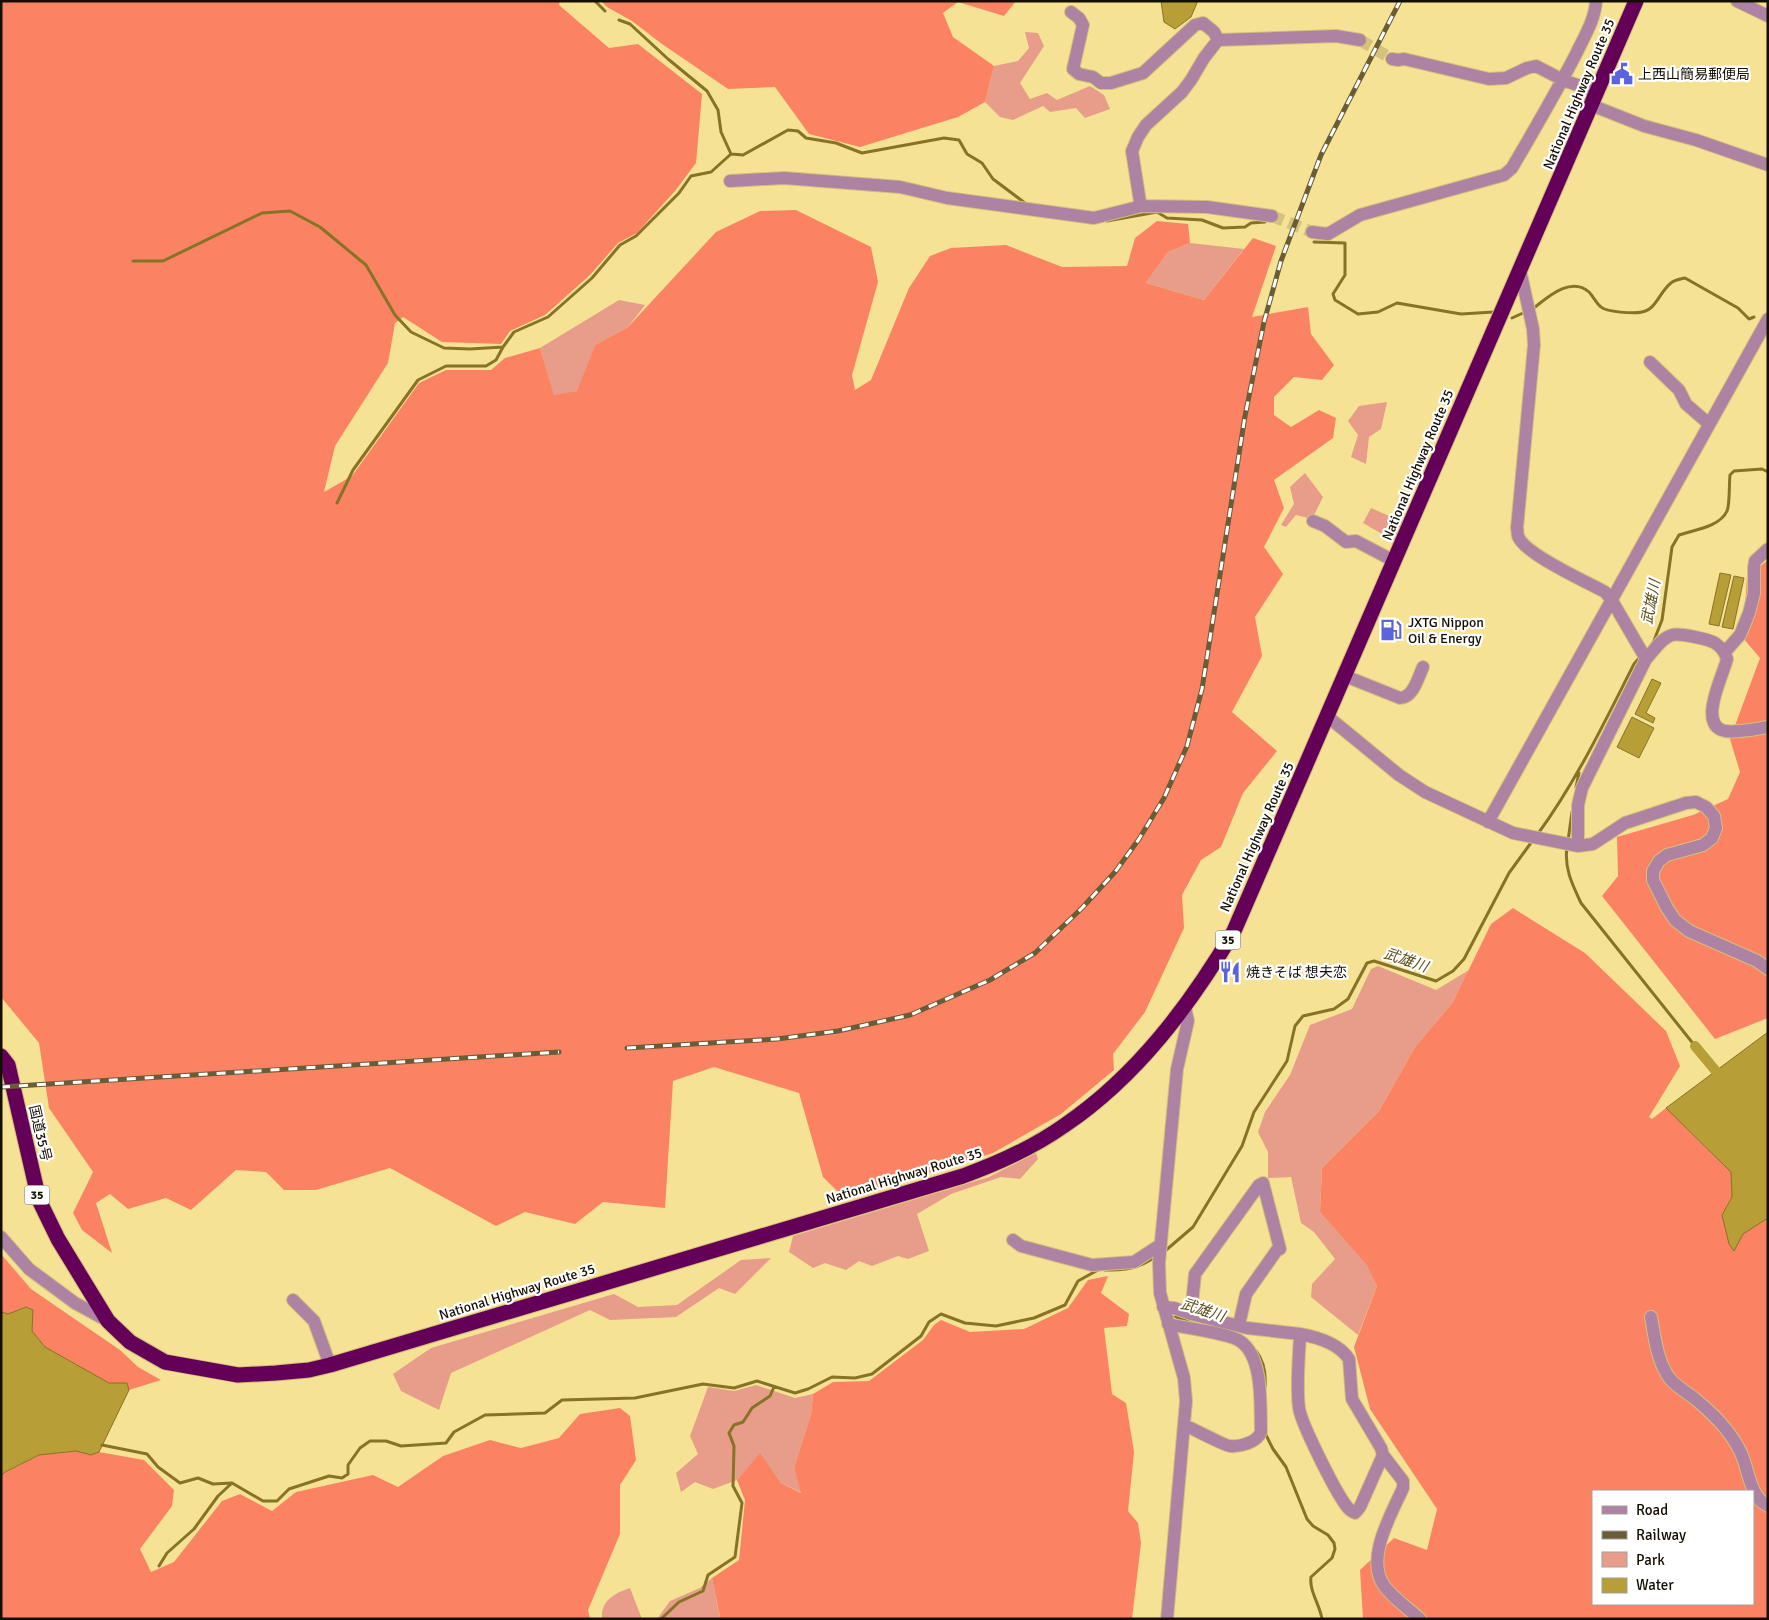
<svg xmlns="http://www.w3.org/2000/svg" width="1769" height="1620" font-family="Signika,'Noto Sans JP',sans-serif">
<rect width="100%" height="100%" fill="#f6e294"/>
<path fill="#e79d8a" d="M 1025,32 L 1038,33 L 1044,46 L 1020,83 L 1030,99 L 1047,93 L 1057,100 L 1090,86 L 1104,95 L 1110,109 L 1085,118 L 1076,108 L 1050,112 L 1043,106 L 1013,120 L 1000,117 L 985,102 L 994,66 L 1018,61 L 1029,48 Z
M 1190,243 L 1244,249 L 1204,300 L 1146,283 L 1168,252 Z
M 619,300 L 645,305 L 628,327 L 595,345 L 578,391 L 554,396 L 540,348 Z
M 1387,402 L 1381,429 L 1369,437 L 1366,464 L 1351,457 L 1358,435 L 1348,421 L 1359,406 Z
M 1305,473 L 1323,497 L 1312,519 L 1296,515 L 1286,527 L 1281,525 L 1294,504 L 1290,487 Z
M 1371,508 L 1403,522 L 1394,541 L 1363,523 Z
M 1378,966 L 1436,990 L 1469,970 L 1453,1002 L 1415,1047 L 1379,1111 L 1322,1168 L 1320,1212 L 1368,1265 L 1377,1286 L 1358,1335 L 1311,1297 L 1312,1284 L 1335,1259 L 1314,1232 L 1301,1223 L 1291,1177 L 1268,1178 L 1268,1152 L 1258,1132 L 1265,1112 L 1290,1075 L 1310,1025 L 1352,1009 L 1371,969 Z
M 1036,1153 L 1038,1159 L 1020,1179 L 1001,1177 L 951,1194 L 917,1214 L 929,1251 L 908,1259 L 898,1256 L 872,1266 L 859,1261 L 846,1270 L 825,1263 L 813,1268 L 789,1252 L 793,1236 L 989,1177 Z
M 771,1258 L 735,1294 L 719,1288 L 676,1317 L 610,1320 L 590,1310 L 451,1373 L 439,1410 L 401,1391 L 393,1374 L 431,1348 L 614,1294 L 638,1307 L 677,1305 L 741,1260 Z
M 756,1385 L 795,1398 L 813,1394 L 811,1414 L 794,1468 L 802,1493 L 781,1483 L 760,1454 L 737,1480 L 713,1489 L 695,1482 L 681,1492 L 676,1473 L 698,1454 L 690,1436 L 708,1387 L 734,1391 Z
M 712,1578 L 720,1618 L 657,1619 L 670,1601 L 700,1588 Z
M 630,1588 L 642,1619 L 602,1619 C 600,1601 615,1593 630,1588 Z"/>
<path fill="#fb8364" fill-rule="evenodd" d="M 1,1 L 560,1 L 559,5 L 609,48 L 638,44 L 702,94 L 696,163 L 675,191 L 637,233 L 618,243 L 590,275 L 545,315 L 510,331 L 501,344 L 442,342 L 403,317 L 395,323 L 388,363 L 335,446 L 324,492 L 352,476 L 419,383 L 446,370 L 491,370 L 505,358 L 540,348 L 554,395 L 577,391 L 595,345 L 628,327 L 716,232 L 760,211 L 796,210 L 871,247 L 878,282 L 852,375 L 855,390 L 871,380 L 909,288 L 930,256 L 951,248 L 1006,245 L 1062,267 L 1127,266 L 1135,238 L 1157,221 L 1188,224 L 1190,243 L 1168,252 L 1146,283 L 1204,300 L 1253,238 L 1276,246 L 1252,317 L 1308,307 L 1311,334 L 1334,365 L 1322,380 L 1294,377 L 1274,397 L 1274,415 L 1291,427 L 1319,410 L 1336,418 L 1333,438 L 1274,480 L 1284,508 L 1264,547 L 1283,574 L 1255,617 L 1262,656 L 1232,712 L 1277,751 L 1243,793 L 1221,847 L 1201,860 L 1182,895 L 1184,928 L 1145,1012 L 1113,1054 L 1114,1070 L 1061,1114 L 993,1153 L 845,1199 L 823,1177 L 799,1093 L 714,1067 L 673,1081 L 665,1208 L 603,1202 L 575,1224 L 525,1212 L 496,1226 L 390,1168 L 316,1190 L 284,1190 L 266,1172 L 236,1170 L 191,1210 L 166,1198 L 128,1209 L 110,1194 L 96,1203 L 112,1253 L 82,1230 L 73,1213 L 93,1172 L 49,1108 L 39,1043 L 1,997 Z
M 601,1 L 1016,1 L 1004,16 L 958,2 L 943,13 L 953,37 L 994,66 L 985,102 L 958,117 L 860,147 L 809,134 L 775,87 L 728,89 L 662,44 L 632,21 L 607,7 Z
M 1768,560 L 1768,1018 L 1715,1039 L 1602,896 L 1618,876 L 1617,837 L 1693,815 L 1728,799 L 1740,772 L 1730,739 L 1760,658 L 1743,638 L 1747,577 Z
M 1513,908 L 1585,953 L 1666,1031 L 1680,1066 L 1649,1117 L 1652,1119 L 1666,1108 L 1731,1172 L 1732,1197 L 1722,1215 L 1734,1250 L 1743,1234 L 1768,1218 L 1768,1619 L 1363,1619 L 1360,1570 L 1394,1538 L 1427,1550 L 1437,1509 L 1370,1409 L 1354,1347 L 1377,1286 L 1367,1265 L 1320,1212 L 1322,1168 L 1379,1111 L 1415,1047 L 1453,1002 L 1491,924 ZM 1593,1491 L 1753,1491 L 1753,1604 L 1593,1604 Z
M 1,1254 L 31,1289 L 120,1350 L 138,1367 L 161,1380 L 129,1390 L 127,1383 L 109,1383 L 45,1347 L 32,1331 L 26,1307 L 8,1314 L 1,1312 Z
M 1108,1276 L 1101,1293 L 1129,1314 L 1127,1326 L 1104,1328 L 1112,1394 L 1126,1403 L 1134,1452 L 1128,1511 L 1138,1523 L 1141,1543 L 1132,1619 L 717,1619 L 720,1617 L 712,1578 L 739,1560 L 745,1500 L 737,1480 L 760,1453 L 781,1483 L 801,1493 L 794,1468 L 811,1414 L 813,1394 L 833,1382 L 869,1381 L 923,1340 L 934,1325 L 941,1320 L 970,1332 L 1024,1329 L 1068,1308 L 1088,1280 Z
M 620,1408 L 630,1416 L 636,1460 L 620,1485 L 620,1534 L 588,1610 L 590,1619 L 1,1619 L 1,1476 L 5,1472 L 39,1455 L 76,1451 L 91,1455 L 99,1452 L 144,1460 L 174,1490 L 172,1506 L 140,1549 L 151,1572 L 174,1562 L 222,1501 L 240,1494 L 272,1511 L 296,1492 L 373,1475 L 398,1487 L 443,1456 L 490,1440 L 521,1448 L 559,1438 L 580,1414 Z"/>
<path fill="#b79e37" stroke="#867326" d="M 1161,1 L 1197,1 L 1197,3 L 1191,17 L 1175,29 L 1164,22 Z
M 1720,573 L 1731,575 L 1719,626 L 1709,624 Z
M 1734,576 L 1744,578 L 1733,629 L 1722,627 Z
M 1652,679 L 1661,683 L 1646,713 L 1655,718 L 1653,723 L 1635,714 Z
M 1632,717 L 1654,728 L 1639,758 L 1617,747 Z
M 1768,1032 L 1768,1218 L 1743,1234 L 1734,1251 L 1729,1244 L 1722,1215 L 1732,1197 L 1731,1172 L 1666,1108 Z
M 26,1307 L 33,1310 L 32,1331 L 45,1347 L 109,1383 L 127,1383 L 129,1390 L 99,1452 L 91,1455 L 76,1451 L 39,1455 L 5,1472 L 1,1476 L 1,1312 L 8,1314 Z"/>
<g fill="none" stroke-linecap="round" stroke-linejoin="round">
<path stroke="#867326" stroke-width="3" d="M 595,1 L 605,11
M 619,20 L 630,24 L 668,59 L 707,91 L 718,110 L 721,132 L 731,154 L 743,155 L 788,130 L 798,131 L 806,138 L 836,143 L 862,153 L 944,138 L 959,140 L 967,154 L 982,163 L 993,179 L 1025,203
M 1107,221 L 1157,212 L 1167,218 L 1202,220 L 1223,228 L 1245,227 L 1251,223 L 1265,222
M 1314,242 L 1345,243 L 1345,275 L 1333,294 L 1335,300 L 1358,314 L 1378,312 L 1397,303 L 1461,314 L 1494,312
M 133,261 L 163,261 L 262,213 L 290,211 L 320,227 L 366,265 L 395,315 L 411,332 L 444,348 L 470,349 L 503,347
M 1535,307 C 1548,297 1571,276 1589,292 C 1593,296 1596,303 1601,307 C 1606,312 1634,314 1642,312 C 1656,310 1660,291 1671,283 C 1674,280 1681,279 1685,278 L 1738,308 L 1749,319 L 1754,317
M 1512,318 L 1523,313
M 337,503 L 353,470 L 418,380 L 446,366 L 486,366 L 496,360 L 503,347 L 514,332 L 548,317 L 592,278 L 620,245 L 636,236 L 679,193 L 691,176 L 711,172 L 731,154
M 1653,643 L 1662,620 L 1672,547 L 1679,535 C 1693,530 1720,527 1727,511 C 1730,505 1729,483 1730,475 L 1734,471 L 1762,469 L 1768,472
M 1576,787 L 1579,773
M 1537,835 C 1576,782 1604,723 1634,664 L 1640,657
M 1568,841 L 1572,812
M 1567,847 C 1564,868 1572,884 1581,903 L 1695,1046
M 1165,1251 L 1193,1227 L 1242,1146 L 1254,1112 L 1287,1061 L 1295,1026 L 1303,1016 L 1334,1009 L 1348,999 L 1367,963 L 1374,961 L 1436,981 L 1453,971 L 1464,959 L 1509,873 L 1533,840
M 1105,1270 C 1125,1270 1138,1269 1155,1257
M 1171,1311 C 1175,1321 1191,1321 1200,1324
M 1256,1351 C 1264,1361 1266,1374 1265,1387
M 1265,1433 L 1273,1449 L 1286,1467 L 1307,1519 L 1313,1526 L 1328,1535 L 1334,1543 L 1335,1549 L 1332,1558 L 1311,1577 C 1309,1591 1320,1605 1322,1619
M 102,1445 L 147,1454 L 158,1467 L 180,1483 L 198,1478 L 213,1484 L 232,1483
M 159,1566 L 167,1553 L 194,1529 L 218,1496 L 232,1483 L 263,1501 L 277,1501 L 289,1489 L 329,1476 L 342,1478 L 348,1474 L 348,1465 L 360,1448 L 370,1441 L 386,1441 L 401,1446 L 446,1443 L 454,1432 L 485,1415 L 545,1413 L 562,1400 L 635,1398 L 703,1384 L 734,1388 L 757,1381 L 795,1393 L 808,1389 L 832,1377 L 855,1378 L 872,1374 L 921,1336 L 929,1322 L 941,1314 L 965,1323 L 996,1326 L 1034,1318 L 1065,1305 L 1078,1281 L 1098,1270
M 661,1619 L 679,1602 L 703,1591 L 708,1575 L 735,1557 L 742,1503 L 733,1486 L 734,1446 L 729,1433 L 734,1425 L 743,1422 L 752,1408 L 770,1396 L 774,1387"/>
<path stroke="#b79e37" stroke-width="10" d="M 1695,1046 L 1715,1070"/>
<path stroke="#d4c27e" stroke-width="12" stroke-dasharray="12 6" stroke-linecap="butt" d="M 1360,40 L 1392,59
M 1272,216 L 1312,232"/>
<g stroke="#d2c07c" stroke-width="14">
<path id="minor" d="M 1737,1 L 1768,16
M 1071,12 L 1079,18 L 1083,25 L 1073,69 L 1079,74 L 1093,77 L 1101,83 L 1111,83 L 1143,73 L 1195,25 L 1203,23 L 1214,32 L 1218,40
M 1392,59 L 1398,60 L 1404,59 L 1489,79 L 1506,78 L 1527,68 L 1536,66 L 1563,80 L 1597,92
M 1591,105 L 1644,126 L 1696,140 L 1768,165
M 730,181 L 784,178 L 900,187 L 947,198 L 1094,218 L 1142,206 L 1207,207 L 1272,216
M 1142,206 L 1140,202 L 1132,151 L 1138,137 L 1146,125 L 1182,92 L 1191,80 L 1204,58 L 1218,40 L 1336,36 L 1360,40
M 1312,232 L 1328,234 L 1360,215 L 1504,175 L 1512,168 C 1534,130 1556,93 1576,54 C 1584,37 1595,20 1596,1
M 1520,270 L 1533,329 L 1534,345 L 1517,528 C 1518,531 1517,534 1518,536 C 1524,554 1587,582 1605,592 L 1611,599 L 1646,659
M 1650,362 L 1679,390 L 1686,404 L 1709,424
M 1313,521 L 1325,526 L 1346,542 L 1356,541 L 1394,561
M 1725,652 L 1740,635 L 1749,613 L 1754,593 L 1754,568 L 1755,561 L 1768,549
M 1345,676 L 1400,698 C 1413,698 1418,678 1423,667
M 1327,716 L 1399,775 L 1425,792 L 1513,833 L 1578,846 L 1593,844 L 1625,823 L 1686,803 L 1696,802 L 1706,807 L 1714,816 L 1716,828 L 1712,838 L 1703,845 L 1667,855 L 1659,861 L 1653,871 L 1653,880 L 1667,908 L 1675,920 L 1689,931 L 1757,961 L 1768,969
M 1488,822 L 1768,319
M 1578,846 L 1578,805 L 1582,788 L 1646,659 C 1654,651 1661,638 1672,635 C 1680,633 1708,639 1715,643 C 1721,647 1725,652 1727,659 C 1723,676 1697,725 1725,731 C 1738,733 1755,729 1768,727
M 1,1237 L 29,1269 L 75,1303 L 108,1321
M 1013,1240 L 1021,1246 L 1092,1265 L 1134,1262 L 1160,1245
M 293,1300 L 314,1321 L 330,1365
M 1163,1307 L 1174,1308 L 1191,1314 L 1247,1328 L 1300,1334 C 1299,1359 1296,1384 1299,1408 C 1301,1423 1338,1498 1349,1509 C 1350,1510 1354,1513 1355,1513 L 1360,1507 L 1383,1455 L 1381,1448 L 1352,1399 L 1349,1359 C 1339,1344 1317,1337 1300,1334
M 1191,1314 L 1195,1274 L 1259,1185 L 1263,1183 L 1280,1249 L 1277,1250 L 1246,1294 L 1239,1325
M 1651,1317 C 1655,1339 1657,1361 1670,1379 C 1676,1386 1686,1392 1694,1398 C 1712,1413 1728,1428 1739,1449 C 1749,1466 1748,1496 1768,1506
M 1168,1324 C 1185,1328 1228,1333 1240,1341 C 1264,1357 1260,1407 1261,1432 C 1257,1442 1241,1447 1230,1446 C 1225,1446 1192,1428 1184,1425
M 1383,1455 L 1403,1481 L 1403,1488 C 1391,1515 1364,1560 1385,1587 C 1394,1599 1409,1609 1420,1619
M 1167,1619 L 1186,1401 L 1184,1378 L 1160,1293 L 1159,1263 L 1177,1069 L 1188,1021 L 1185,1007"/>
</g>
<g stroke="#d2c07c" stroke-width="17">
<path id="highway" d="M 1,1056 L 8,1065 L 39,1200 L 58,1239 L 108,1321 L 130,1342 L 165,1362 L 238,1375 L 276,1373 L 309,1370 L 330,1365 L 963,1176 C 999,1163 1034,1147 1065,1125 C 1137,1076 1190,1005 1234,931 L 1636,1"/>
</g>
<use href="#minor" stroke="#ad82a2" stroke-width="12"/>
<use href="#highway" stroke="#650058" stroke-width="15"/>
<g stroke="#685d37" stroke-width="5">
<path id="rail" d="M 627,1048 L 777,1039 L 838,1031 L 910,1015 L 990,980 L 1035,953 L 1082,908 L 1115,872 L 1139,839 L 1164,798 L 1187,746 L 1202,689 L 1245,416 L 1264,322 L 1281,261 L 1321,155 L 1400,1
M 1,1087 L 559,1052"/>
</g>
<use href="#rail" stroke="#fff" stroke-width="3" stroke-dasharray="9" stroke-linecap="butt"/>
</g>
<defs>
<g id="civic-bare" transform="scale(1.725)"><path d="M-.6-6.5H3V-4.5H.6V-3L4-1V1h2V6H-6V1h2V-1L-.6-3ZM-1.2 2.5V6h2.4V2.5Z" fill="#5b64dc" stroke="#fff" stroke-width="2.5" paint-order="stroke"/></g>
<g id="fuel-bare" transform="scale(1.725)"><path d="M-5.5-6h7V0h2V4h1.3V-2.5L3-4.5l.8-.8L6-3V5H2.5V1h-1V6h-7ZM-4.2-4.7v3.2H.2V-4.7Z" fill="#5b64dc" stroke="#fff" stroke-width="2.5" paint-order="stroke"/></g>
<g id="restaurant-bare" transform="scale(1.725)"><path d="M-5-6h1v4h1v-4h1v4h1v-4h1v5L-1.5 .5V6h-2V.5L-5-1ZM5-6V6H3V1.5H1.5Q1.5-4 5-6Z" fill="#5b64dc" stroke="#fff" stroke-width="2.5" paint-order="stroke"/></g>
</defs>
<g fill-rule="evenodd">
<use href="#civic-bare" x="1622" y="74"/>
<use href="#fuel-bare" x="1391" y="630"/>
<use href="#restaurant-bare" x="1230" y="972"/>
</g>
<g text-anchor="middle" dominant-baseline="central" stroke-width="4.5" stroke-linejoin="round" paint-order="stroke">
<g fill="#fff" stroke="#5a564c" stroke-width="1">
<rect x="1215.5" y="930.5" width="25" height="19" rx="4"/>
<rect x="24.5" y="1185.5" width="25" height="19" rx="4"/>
</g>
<g font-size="12" font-weight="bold" fill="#140e00">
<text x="1228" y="940">35</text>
<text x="37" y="1195">35</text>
</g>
<g font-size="14" fill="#140e00" stroke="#fff" text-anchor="start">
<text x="1638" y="74">上西山簡易郵便局</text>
<text x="1408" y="622">JXTG Nippon<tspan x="1408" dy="16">Oil &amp; Energy</tspan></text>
<text x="1246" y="972">焼きそば 想夫恋</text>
</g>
<g font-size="14" fill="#140e00" stroke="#fff">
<text transform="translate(1579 94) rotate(-67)">National Highway Route 35</text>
<text transform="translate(1418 465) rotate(-67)">National Highway Route 35</text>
<text transform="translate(1257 837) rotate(-66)">National Highway Route 35</text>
<text transform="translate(40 1133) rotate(77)">国道35号</text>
<text transform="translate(904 1176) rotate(-17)">National Highway Route 35</text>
<text transform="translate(517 1292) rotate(-17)">National Highway Route 35</text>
</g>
<g font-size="15" font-style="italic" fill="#5c4f19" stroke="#fff">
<text transform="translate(1651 602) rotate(-79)">武雄川</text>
<text transform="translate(1406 960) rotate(19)">武雄川</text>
<text transform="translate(1203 1310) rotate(18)">武雄川</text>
</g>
</g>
<rect width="1769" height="1620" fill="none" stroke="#140e00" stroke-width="5"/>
<rect x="1592" y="1490" width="162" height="115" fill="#ffffff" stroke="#a19f99"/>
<rect x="1602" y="1506" width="25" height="8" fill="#ad82a2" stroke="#a19f99"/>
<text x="1636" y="1515" font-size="15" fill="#140e00">Road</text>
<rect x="1602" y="1531" width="25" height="8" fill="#685d37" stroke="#a19f99"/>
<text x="1636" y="1540" font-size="15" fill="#140e00">Railway</text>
<rect x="1602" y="1552" width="25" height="15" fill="#e79d8a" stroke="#a19f99"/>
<text x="1636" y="1565" font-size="15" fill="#140e00">Park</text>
<rect x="1602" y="1578" width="25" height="15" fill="#b79e37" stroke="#a19f99"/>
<text x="1636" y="1590" font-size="15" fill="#140e00">Water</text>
</svg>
